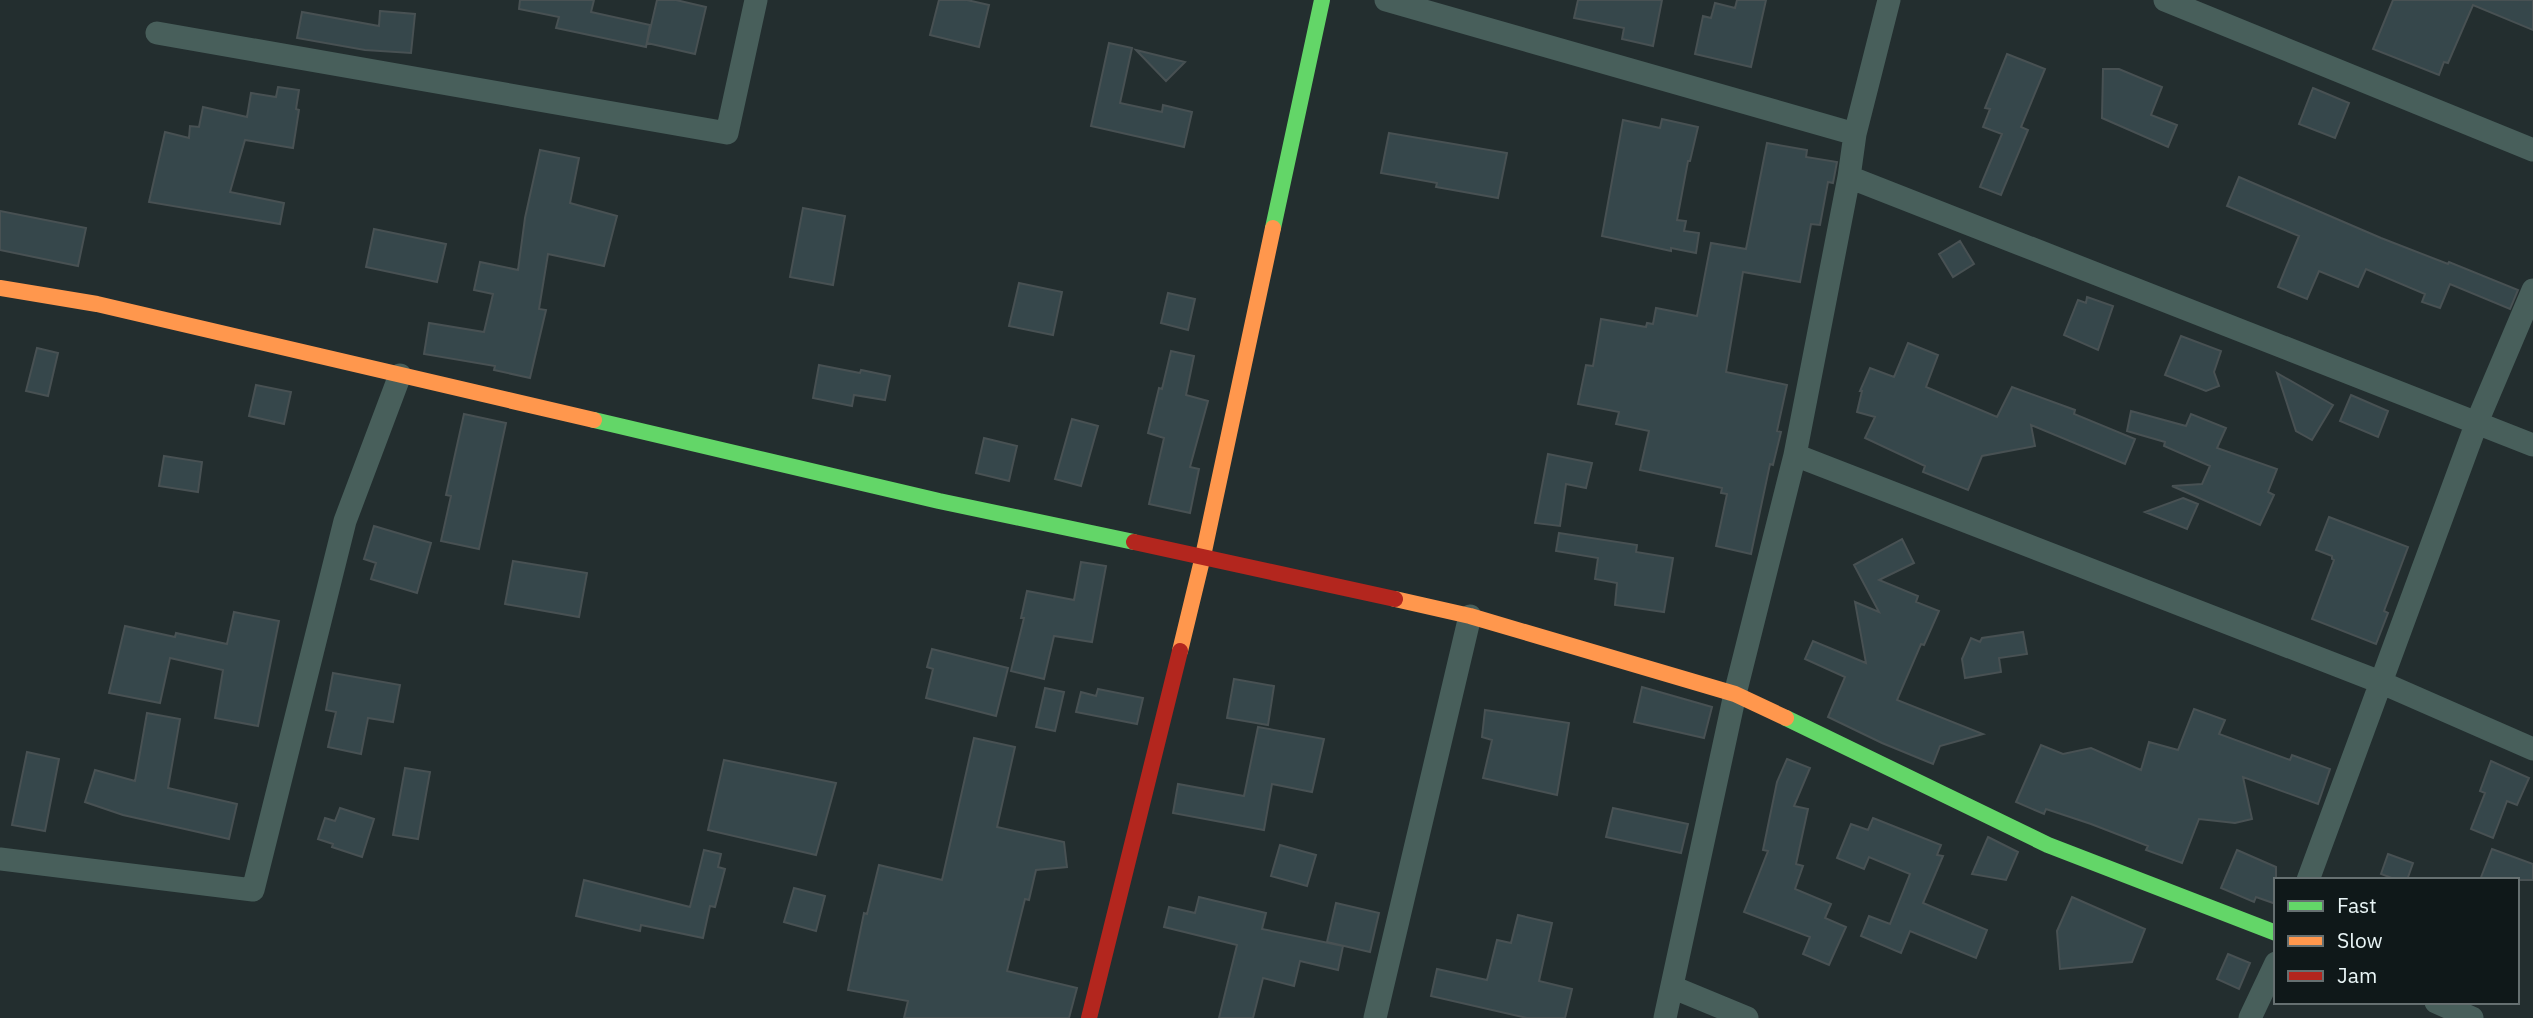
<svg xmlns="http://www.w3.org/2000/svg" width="2533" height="1018" font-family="'IBM Plex Sans',sans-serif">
<rect width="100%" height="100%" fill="#232e2f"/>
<path fill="#36474b" stroke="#485153" stroke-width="2" d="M 520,0 L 594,0 L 591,12 L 650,25 L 646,47 L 556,28 L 559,17 L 519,9 Z
M 657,0 L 676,0 L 706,7 L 695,54 L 647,43 Z
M 939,0 L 967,0 L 989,5 L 979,47 L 930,35 Z
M 1578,0 L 1662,0 L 1653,46 L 1622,39 L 1624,28 L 1574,18 Z
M 1737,0 L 1766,0 L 1751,67 L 1695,54 L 1703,16 L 1711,18 L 1715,3 L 1735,8 Z
M 2393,0 L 2533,0 L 2533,30 L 2473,5 L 2448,63 L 2444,62 L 2439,75 L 2373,49 Z
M 380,11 L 415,14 L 411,53 L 365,50 L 297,38 L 302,12 L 379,26 Z
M 1109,43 L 1132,48 L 1120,103 L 1162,112 L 1163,105 L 1192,112 L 1184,147 L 1091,126 Z
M 1136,50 L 1185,62 L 1166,81 Z
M 2007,54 L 2045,69 L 2021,127 L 2028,130 L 2001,195 L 1980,187 L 2002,134 L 1983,127 L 1990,109 L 1985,108 Z
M 2103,69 L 2119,69 L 2162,87 L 2151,115 L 2177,125 L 2168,147 L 2102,118 Z
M 278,87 L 299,90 L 296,109 L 299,110 L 293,148 L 245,140 L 230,192 L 284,203 L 280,224 L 149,202 L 165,132 L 189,138 L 190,126 L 199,127 L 203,107 L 247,117 L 251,93 L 276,97 Z
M 2313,88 L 2349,103 L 2335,138 L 2299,124 Z
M 1662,119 L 1698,127 L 1690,161 L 1688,161 L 1677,220 L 1686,221 L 1684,231 L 1699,233 L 1696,253 L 1671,248 L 1671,251 L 1602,236 L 1623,120 L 1660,128 Z
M 1389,133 L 1507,153 L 1498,198 L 1436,187 L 1437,183 L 1381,173 Z
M 1767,143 L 1807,150 L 1806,157 L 1837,162 L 1833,183 L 1828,182 L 1820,225 L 1811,224 L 1800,282 L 1743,272 L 1726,372 L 1787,385 L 1777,431 L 1781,432 L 1773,465 L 1770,464 L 1751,554 L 1716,546 L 1727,494 L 1721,493 L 1722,488 L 1640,470 L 1649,431 L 1616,424 L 1619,412 L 1578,404 L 1586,365 L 1593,366 L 1601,319 L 1646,327 L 1647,323 L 1653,324 L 1656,308 L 1697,316 L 1711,243 L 1746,249 Z
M 540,150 L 579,158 L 570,203 L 617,216 L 604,266 L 548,254 L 539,309 L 546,310 L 530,378 L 494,370 L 495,366 L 424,354 L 429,323 L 484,332 L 493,294 L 474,290 L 480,262 L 518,270 L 525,218 Z
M 2239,177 L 2381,238 L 2448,264 L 2449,262 L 2518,290 L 2510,309 L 2450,284 L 2440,308 L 2422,302 L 2425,294 L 2366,269 L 2358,287 L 2319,271 L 2307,299 L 2278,287 L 2299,236 L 2227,206 Z
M 803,208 L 845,216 L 833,285 L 790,277 Z
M 0,211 L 86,228 L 78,266 L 0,250 Z
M 374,229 L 446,244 L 437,282 L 366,267 Z
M 1960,241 L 1974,264 L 1953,277 L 1939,254 Z
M 1019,283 L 1062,292 L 1053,335 L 1009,326 Z
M 1168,293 L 1195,299 L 1188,330 L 1161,323 Z
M 2087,297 L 2113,306 L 2098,350 L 2064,335 L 2078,300 L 2086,303 Z
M 2181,336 L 2221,351 L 2214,372 L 2219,386 L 2206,391 L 2165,375 Z
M 1908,343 L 1938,355 L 1926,387 L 1997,417 L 2012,387 L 2075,410 L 2074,414 L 2135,439 L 2125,464 L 2031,425 L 2035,446 L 1982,456 L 1968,490 L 1923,472 L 1925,466 L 1865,438 L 1875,417 L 1857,412 L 1862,391 L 1860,391 L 1870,368 L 1894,377 Z
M 37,348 L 58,353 L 48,396 L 26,391 Z
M 1171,351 L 1194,356 L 1186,395 L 1208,401 L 1190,467 L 1199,469 L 1190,513 L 1149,504 L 1164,438 L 1148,433 L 1159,388 L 1162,389 Z
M 819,365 L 860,373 L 861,370 L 890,376 L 885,400 L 854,395 L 852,406 L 813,398 Z
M 2277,373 L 2333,405 L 2312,440 L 2296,431 Z
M 256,385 L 291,392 L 284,424 L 249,416 Z
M 2351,395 L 2388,411 L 2378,437 L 2340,421 Z
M 2131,411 L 2186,426 L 2191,414 L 2226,428 L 2217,448 L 2277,469 L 2268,492 L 2274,495 L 2260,525 L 2172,486 L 2202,484 L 2210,466 L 2164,446 L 2165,442 L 2127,431 Z
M 464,414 L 506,423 L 479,549 L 441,541 L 451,496 L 446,495 Z
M 1072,419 L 1098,426 L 1081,486 L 1055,479 Z
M 984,438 L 1017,446 L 1009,481 L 976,473 Z
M 1548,454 L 1592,463 L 1586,488 L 1566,484 L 1560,526 L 1535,523 Z
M 164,456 L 202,462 L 198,492 L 159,486 Z
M 2183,498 L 2198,504 L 2187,529 L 2145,512 Z
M 2329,517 L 2408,547 L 2384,611 L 2388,613 L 2376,644 L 2312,619 L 2334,560 L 2332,559 L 2332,556 L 2316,550 Z
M 374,526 L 431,543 L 417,593 L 371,579 L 376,563 L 364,559 Z
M 1559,533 L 1637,545 L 1636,552 L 1673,558 L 1664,612 L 1615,605 L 1617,583 L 1595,579 L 1598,558 L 1556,551 Z
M 1902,539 L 1914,563 L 1879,580 L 1918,596 L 1916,602 L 1939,611 L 1924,645 L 1921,644 L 1897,700 L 1983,734 L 1940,746 L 1933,764 L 1882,743 L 1828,717 L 1845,677 L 1805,659 L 1813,641 L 1866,663 L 1855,602 L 1879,612 L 1854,565 Z
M 513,561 L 587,573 L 579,617 L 505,604 Z
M 1081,562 L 1106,566 L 1092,642 L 1054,636 L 1044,679 L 1011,671 L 1024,618 L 1021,618 L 1027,591 L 1074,600 Z
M 234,612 L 279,621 L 258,726 L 215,718 L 223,670 L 170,658 L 160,703 L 109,693 L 125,626 L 175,637 L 176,633 L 227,644 Z
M 2023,632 L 2027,654 L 1999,658 L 2001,672 L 1965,678 L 1962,659 L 1971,638 L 1980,642 L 1982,638 Z
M 932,649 L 1008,668 L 996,716 L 926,698 L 933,669 L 927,667 Z
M 333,673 L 400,685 L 393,722 L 368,718 L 361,754 L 328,747 L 336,712 L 326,710 Z
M 1234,679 L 1274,686 L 1268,725 L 1227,718 Z
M 1642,687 L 1712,707 L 1704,738 L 1634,722 Z
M 1045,688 L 1064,692 L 1055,731 L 1036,727 Z
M 1098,689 L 1143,698 L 1137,724 L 1076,712 L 1081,692 L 1096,696 Z
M 2194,709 L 2225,720 L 2219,734 L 2290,760 L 2292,755 L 2330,769 L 2318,804 L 2243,777 L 2252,819 L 2235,823 L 2199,819 L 2182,863 L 2146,850 L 2148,846 L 2091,824 L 2046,809 L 2044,814 L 2016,802 L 2041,745 L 2063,754 L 2091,748 L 2141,770 L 2149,742 L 2178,750 Z
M 1485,710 L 1569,723 L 1557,795 L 1483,778 L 1492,740 L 1482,737 Z
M 147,713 L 180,719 L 168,788 L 237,804 L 229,839 L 123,815 L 85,802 L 95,770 L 135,781 Z
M 1258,727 L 1324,739 L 1312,792 L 1272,784 L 1264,830 L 1173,813 L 1178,784 L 1244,796 Z
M 974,738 L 1015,747 L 997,827 L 1064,842 L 1067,867 L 1036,870 L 1029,900 L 1025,899 L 1007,971 L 1077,988 L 1069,1018 L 904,1018 L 908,1001 L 848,990 L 864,913 L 867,914 L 879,865 L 942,880 Z
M 27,752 L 59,759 L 45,831 L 12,825 Z
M 1787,759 L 1810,768 L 1794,806 L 1808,809 L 1796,864 L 1803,866 L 1795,889 L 1831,904 L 1825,918 L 1846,927 L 1829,965 L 1803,954 L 1810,937 L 1744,912 L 1768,851 L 1763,850 L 1777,782 Z
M 724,760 L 836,783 L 816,855 L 708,830 Z
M 2491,761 L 2529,778 L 2517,805 L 2507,801 L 2493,838 L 2471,829 L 2485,793 L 2480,791 Z
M 405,768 L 430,772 L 418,839 L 393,835 Z
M 340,808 L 374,819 L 362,857 L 332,847 L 333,844 L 318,839 L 325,818 L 335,821 Z
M 1613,808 L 1688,824 L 1681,853 L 1606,837 Z
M 1873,818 L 1941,845 L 1937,855 L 1943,856 L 1923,903 L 1987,930 L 1976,958 L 1910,931 L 1901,953 L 1861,936 L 1869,916 L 1890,924 L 1910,874 L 1869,857 L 1864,869 L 1837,858 L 1851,824 L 1868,830 Z
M 1988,837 L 2018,852 L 2006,880 L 1972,874 Z
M 1280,845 L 1316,855 L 1307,886 L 1271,876 Z
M 2492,849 L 2533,864 L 2533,880 L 2480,880 Z
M 704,850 L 721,854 L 718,867 L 725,869 L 715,907 L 710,906 L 703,938 L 641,925 L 640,931 L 576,916 L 584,880 L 690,907 Z
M 2237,850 L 2276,867 L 2276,904 L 2256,897 L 2254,902 L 2221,888 Z
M 2388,854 L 2413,863 L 2407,880 L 2397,880 L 2381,874 Z
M 794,888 L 825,896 L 816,931 L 784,922 Z
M 1199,897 L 1266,913 L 1262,929 L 1343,946 L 1338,970 L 1300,961 L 1294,986 L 1263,978 L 1253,1018 L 1219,1018 L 1237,945 L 1164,927 L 1169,907 L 1195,913 Z
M 2072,897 L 2145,929 L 2132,962 L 2060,969 L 2057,931 Z
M 1336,903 L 1379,913 L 1370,952 L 1327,942 Z
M 1518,915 L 1552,923 L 1539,981 L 1572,989 L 1565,1018 L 1527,1018 L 1431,996 L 1437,969 L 1487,980 L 1497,940 L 1511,943 Z
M 2228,954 L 2250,963 L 2239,989 L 2217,979 Z"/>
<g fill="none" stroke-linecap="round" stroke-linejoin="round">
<path stroke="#485f5b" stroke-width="23" d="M 1386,0 L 1855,134
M 2165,0 L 2533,150
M 157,33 L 727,133 L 756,0
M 1849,177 L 2533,445
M 1795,455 L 2380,682 L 2533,749
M 0,859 L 253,890 L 345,521 L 400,375
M 2308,880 L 2477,422 L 2533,290
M 1672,987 L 1747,1018
M 2436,1002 L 2472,1018
M 1375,1018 L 1470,616
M 1665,1018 L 1735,694 L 1795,455 L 1849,177 L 1855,134 L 1889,0
M 2250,1018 L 2276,963"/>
<path stroke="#63d668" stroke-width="16" d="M 1273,228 L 1322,0
M 594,420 L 939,501 L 1134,542
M 1786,718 L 2048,845 L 2276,933"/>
<path stroke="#ff974d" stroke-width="16" d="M 0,288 L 97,304 L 594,420
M 1395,599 L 1470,616 L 1735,694 L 1786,718
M 1180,651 L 1203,556 L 1273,228"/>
<path stroke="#b3261e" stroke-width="16" d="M 1134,542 L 1395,599
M 1089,1018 L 1180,651"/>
</g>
<rect x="2274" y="878" width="245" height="126" fill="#0f1819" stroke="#667071" stroke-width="2"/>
<rect x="2288" y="901" width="35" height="10" fill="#63d668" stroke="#667071" stroke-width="2"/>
<text x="2337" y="913" font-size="21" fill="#e9f5f6">Fast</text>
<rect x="2288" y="936" width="35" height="10" fill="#ff974d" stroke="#667071" stroke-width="2"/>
<text x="2337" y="948" font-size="21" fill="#e9f5f6">Slow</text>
<rect x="2288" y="971" width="35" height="10" fill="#b3261e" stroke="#667071" stroke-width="2"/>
<text x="2337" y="983" font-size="21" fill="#e9f5f6">Jam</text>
</svg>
